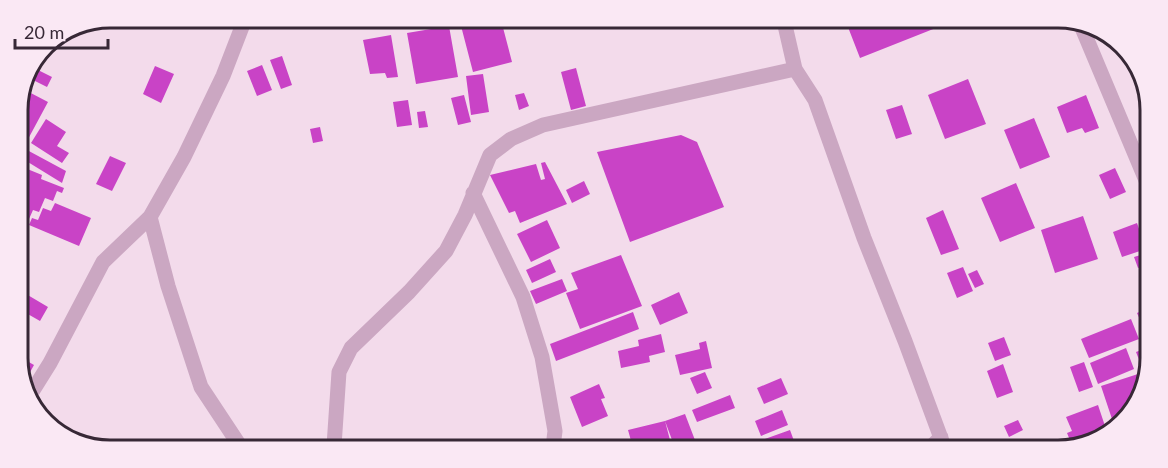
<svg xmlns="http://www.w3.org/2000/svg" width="1168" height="468" font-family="Lato,sans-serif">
<rect width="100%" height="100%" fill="#f3dbeb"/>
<path fill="#c943c6" d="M 468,20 L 501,20 L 512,62 L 473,72 L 460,22 Z
M 846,22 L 951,22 L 860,58 Z
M 449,26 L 458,77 L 416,84 L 407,33 Z
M 391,35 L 398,77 L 387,78 L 385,73 L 370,74 L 363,40 Z
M 282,56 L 292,85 L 281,89 L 270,60 Z
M 262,65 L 272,90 L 257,96 L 247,71 Z
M 155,66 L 174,74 L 161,103 L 143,94 Z
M 576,68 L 586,106 L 571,110 L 561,72 Z
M 36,69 L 52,77 L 47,87 L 31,79 Z
M 483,74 L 489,112 L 471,115 L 466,76 Z
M 968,79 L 986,124 L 945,139 L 928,95 Z
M 25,90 L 48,102 L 27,141 L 18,136 L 18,104 Z
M 524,93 L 529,106 L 519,110 L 515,95 Z
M 464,95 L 471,122 L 458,125 L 451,98 Z
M 1086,95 L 1099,128 L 1085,133 L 1082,128 L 1067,133 L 1057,107 Z
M 408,100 L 412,125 L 397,127 L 393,102 Z
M 902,105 L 912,134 L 896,139 L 886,110 Z
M 425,111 L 428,127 L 419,128 L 417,112 Z
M 1034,118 L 1050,157 L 1020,169 L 1004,130 Z
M 46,119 L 66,132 L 57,146 L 69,153 L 62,163 L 31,143 Z
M 320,127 L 323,141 L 313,143 L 310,129 Z
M 681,135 L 697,142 L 724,207 L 630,242 L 597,152 Z
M 27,150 L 66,171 L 62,183 L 23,159 Z
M 110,156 L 126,163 L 112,191 L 96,184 Z
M 545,162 L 567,204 L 520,223 L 515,211 L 509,213 L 490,175 L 536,164 L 541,180 L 545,179 L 541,163 Z
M 20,166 L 42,175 L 41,179 L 64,188 L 62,193 L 57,191 L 53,201 L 45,198 L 39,212 L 33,210 L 29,219 L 19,215 Z
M 1115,168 L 1126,192 L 1110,199 L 1099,175 Z
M 584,181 L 590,194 L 572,203 L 566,190 Z
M 1016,183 L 1035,228 L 1000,242 L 981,198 Z
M 55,203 L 91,218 L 79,246 L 29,225 L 32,218 L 38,220 L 43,208 L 51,211 Z
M 943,210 L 959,249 L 941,255 L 926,218 Z
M 1083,216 L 1098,259 L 1055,273 L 1041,230 Z
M 547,220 L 560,248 L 531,262 L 517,234 Z
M 1137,223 L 1146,249 L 1122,257 L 1113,232 Z
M 1147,253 L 1147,265 L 1138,268 L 1134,257 Z
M 621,255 L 642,306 L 580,329 L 566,293 L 578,289 L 571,273 Z
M 550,259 L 556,272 L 532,283 L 526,270 Z
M 963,267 L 973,291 L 957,298 L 947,273 Z
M 977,270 L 984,284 L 975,288 L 968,274 Z
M 562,279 L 567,291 L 536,304 L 530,291 Z
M 679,292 L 688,313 L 660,325 L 651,305 Z
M 26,294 L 48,307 L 40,321 L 19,309 Z
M 1146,309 L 1146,333 L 1137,313 Z
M 633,312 L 639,329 L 556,361 L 550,344 Z
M 1131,319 L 1139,339 L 1089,358 L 1081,339 Z
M 661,334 L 665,352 L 649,356 L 650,362 L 621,368 L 618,351 L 639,346 L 638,340 Z
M 1004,337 L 1011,355 L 995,361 L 988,343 Z
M 706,341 L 712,368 L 680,375 L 675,355 L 700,349 L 699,343 Z
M 1126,348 L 1134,369 L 1098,384 L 1090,363 Z
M 1146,348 L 1145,375 L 1136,352 Z
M 20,357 L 34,365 L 24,383 L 20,375 Z
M 1084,362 L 1093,387 L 1079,392 L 1070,367 Z
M 1003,364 L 1013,392 L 997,398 L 987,371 Z
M 705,372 L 712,388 L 697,394 L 690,378 Z
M 1138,374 L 1143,390 L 1125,415 L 1112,419 L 1101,386 Z
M 781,378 L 788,394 L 764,404 L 757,388 Z
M 599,384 L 605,398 L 601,399 L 608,416 L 582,427 L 570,397 Z
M 730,395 L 735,408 L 697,422 L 692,410 Z
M 1098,405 L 1107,432 L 1072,445 L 1067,433 L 1072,431 L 1066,417 Z
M 782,410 L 788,425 L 761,436 L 755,421 Z
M 685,414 L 698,448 L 675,448 L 665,421 Z
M 1018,420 L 1023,430 L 1009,437 L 1004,426 Z
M 665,421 L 670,440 L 641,448 L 633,448 L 628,430 Z
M 790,430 L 797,449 L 740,448 Z"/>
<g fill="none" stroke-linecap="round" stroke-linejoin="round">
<path stroke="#cba7c2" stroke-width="15" d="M 784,21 L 795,69 L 815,100 L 864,238 L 905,341 L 945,449
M 1080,23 L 1148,185
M 473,193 L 523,297 L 542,357 L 555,431 L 553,447
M 150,217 L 168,286 L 201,387 L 240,446
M 30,395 L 50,363 L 103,262 L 150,217 L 184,157 L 223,76 L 245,19
M 334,446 L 339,372 L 351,348 L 409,292 L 446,251 L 465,215 L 490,155 L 511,139 L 543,125 L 795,69
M 929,449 L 941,437"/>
</g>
<path d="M0 0H1168V468H0ZM110 28H1058A82 82 0 0 1 1140 110V358A82 82 0 0 1 1058 440H110A82 82 0 0 1 28 358V110A82 82 0 0 1 110 28Z" fill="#fae8f4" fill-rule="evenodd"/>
<path fill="none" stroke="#372836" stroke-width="3" d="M110 28H1058A82 82 0 0 1 1140 110V358A82 82 0 0 1 1058 440H110A82 82 0 0 1 28 358V110A82 82 0 0 1 110 28Z"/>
<path d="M15 39v9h93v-9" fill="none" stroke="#372836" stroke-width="3"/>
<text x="24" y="39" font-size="18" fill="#372836" stroke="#fae8f4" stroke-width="4.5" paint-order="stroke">20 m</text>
</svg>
